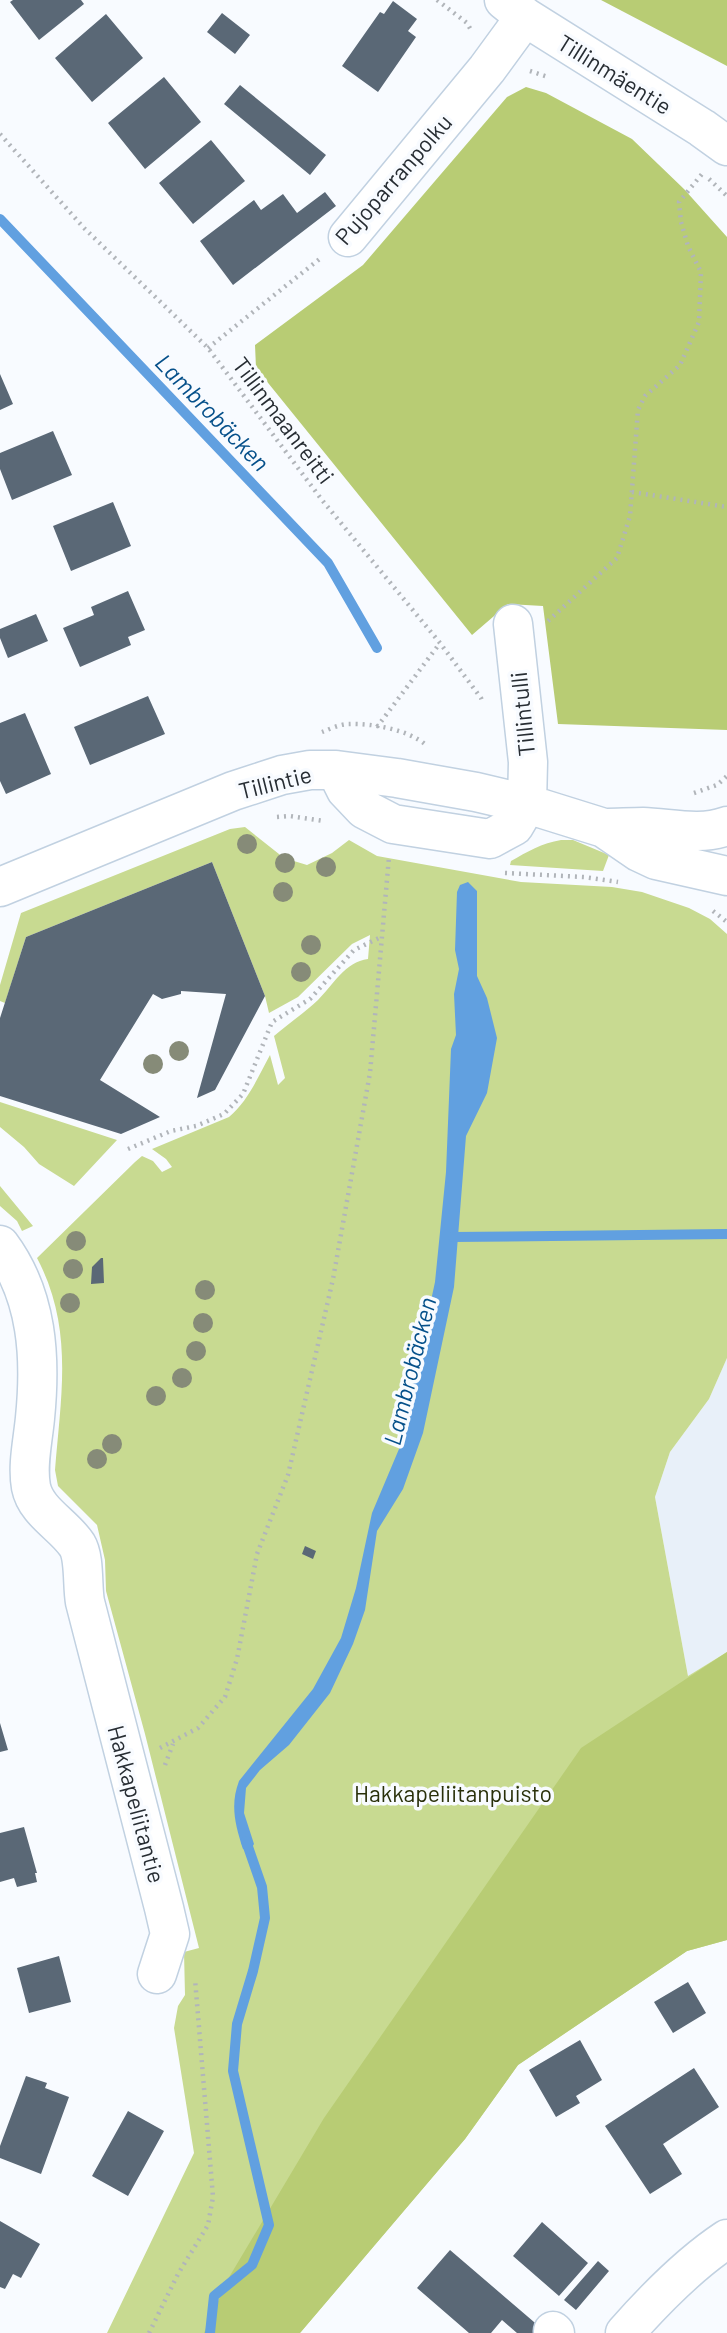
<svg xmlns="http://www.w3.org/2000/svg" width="727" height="2333" font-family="Barlow,sans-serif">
<rect width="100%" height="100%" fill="#f8fbff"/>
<path fill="#e8f0f9" d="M 727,1358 L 727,1652 L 688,1676 L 655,1497 L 670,1452 L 709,1399 Z"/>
<path fill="#c8da91" d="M 245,827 L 284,858 L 307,865 L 332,853 L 349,840 L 377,856 L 521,882 L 612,887 L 642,892 L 689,908 L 710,919 L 727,934 L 727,1358 L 709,1399 L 670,1452 L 655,1497 L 688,1676 L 727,1652 L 727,1940 L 687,1951 L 518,2065 L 465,2139 L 300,2333 L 107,2333 L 194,2153 L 174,2028 L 178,2006 L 185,1995 L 184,1952 L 199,1948 L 145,1734 L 106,1591 L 105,1560 L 97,1525 L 58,1486 L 55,1470 C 61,1395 74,1328 37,1258 L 135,1162 L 142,1156 L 153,1161 L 162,1172 L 172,1167 L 166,1159 L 152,1149 L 229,1117 C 248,1101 258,1077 270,1055 L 278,1085 L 285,1078 L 274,1036 C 288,1024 304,1013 318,1000 C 333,985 345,962 368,959 L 370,935 L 352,944 L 298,997 L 269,1013 L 265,996 L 212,862 L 26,937 L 5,1003 L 0,1001 L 0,985 L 21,913 L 230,829 Z
M 561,840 L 573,840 L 609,855 L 603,871 L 510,865 L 511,861 C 527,852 542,843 561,840 Z
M 0,1102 L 117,1140 L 74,1186 L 39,1164 L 24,1147 L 0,1127 Z
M 0,1186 L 33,1226 L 22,1231 L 17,1221 L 0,1206 Z"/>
<path fill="#b8cc74" d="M 601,0 L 727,0 L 727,66 Z
M 526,87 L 546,93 L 632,139 L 684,189 L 727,237 L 727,730 L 558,724 L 543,606 L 508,604 L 472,635 L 256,368 L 255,345 L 363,265 L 507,97 Z
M 727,1652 L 727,1940 L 687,1951 L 518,2065 L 465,2139 L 300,2333 L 204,2333 L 228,2279 L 324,2118 L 581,1748 Z"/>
<path fill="#61a0e0" d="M 468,882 L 477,891 L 477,976 L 487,998 L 497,1038 L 487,1093 L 466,1136 L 454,1287 L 423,1433 L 403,1489 L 377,1531 L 365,1610 L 353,1644 L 330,1693 L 289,1745 L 260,1770 L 246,1788 L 244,1813 L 254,1844 L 250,1851 L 243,1849 C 235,1824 230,1805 239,1781 L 313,1689 L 341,1638 L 356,1588 L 372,1513 L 399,1449 L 435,1282 L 446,1172 L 451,1049 L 456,1035 L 454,994 L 459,969 L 455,950 L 457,892 L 460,885 Z"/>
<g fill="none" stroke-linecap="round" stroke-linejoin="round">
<path stroke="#61a0e0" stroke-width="10" d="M 0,219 L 328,563 L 377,648
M 453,1237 L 727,1234
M 210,2333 L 214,2296 L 252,2265 L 269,2225 L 233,2071 L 237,2024 L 253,1971 L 265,1918 L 262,1887 L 246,1841"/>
</g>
<path fill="#5a6876" d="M 13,0 L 81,0 L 84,4 L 39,40 L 10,2 Z
M 393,1 L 417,19 L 408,31 L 416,37 L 378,92 L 342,66 L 380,12 L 384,14 Z
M 222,13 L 250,35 L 235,54 L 207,32 Z
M 106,14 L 143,58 L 92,102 L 55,58 Z
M 164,77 L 201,122 L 145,169 L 108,123 Z
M 240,85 L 326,155 L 310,175 L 224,104 Z
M 211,140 L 245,181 L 193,224 L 159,183 Z
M 325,192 L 336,206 L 233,285 L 200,241 L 254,200 L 261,210 L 283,194 L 297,213 Z
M 0,374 L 13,404 L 0,410 Z
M 53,431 L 72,475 L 12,500 L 0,469 L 0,453 Z
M 113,502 L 131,546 L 71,571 L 53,526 Z
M 128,591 L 145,630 L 128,637 L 131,645 L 80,667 L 63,628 L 94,615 L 91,607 Z
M 36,614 L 48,641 L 8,658 L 0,638 L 0,629 Z
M 148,696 L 165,734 L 90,765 L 74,727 Z
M 25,713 L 51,774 L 6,794 L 0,781 L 0,723 Z
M 212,862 L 265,996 L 215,1090 L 197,1098 L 226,994 L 181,991 L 181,994 L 162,999 L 153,994 L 100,1080 L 160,1117 L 121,1134 L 0,1096 L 0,1018 L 26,937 Z
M 101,1258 L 103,1258 L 104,1283 L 91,1284 L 92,1267 Z
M 305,1546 L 316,1551 L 313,1559 L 302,1554 Z
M 0,1723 L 8,1750 L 0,1752 Z
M 24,1827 L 37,1873 L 35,1873 L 37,1882 L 17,1887 L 14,1878 L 0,1882 L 0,1833 Z
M 59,1956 L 71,2002 L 29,2013 L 17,1968 Z
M 688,1982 L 706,2013 L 673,2033 L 654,2002 Z
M 580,2040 L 602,2080 L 576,2096 L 580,2103 L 556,2117 L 529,2070 Z
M 694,2068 L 719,2107 L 663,2144 L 682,2174 L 650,2194 L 605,2126 Z
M 26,2076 L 47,2083 L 45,2088 L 69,2097 L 41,2174 L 0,2158 L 0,2146 Z
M 128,2111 L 164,2131 L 128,2196 L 92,2176 Z
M 0,2221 L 40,2244 L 21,2278 L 13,2274 L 5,2289 L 0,2287 Z
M 542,2222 L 588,2263 L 559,2296 L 513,2256 Z
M 450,2250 L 541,2328 L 536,2333 L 517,2333 L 502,2320 L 491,2333 L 469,2333 L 417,2288 Z
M 598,2261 L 609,2271 L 576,2310 L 564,2300 Z"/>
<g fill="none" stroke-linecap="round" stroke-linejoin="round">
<g stroke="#c1d1e1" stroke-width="41">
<path id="minor" d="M 504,0 L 525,17 L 702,128 L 727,146
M 348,237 L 487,69 L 525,17
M 336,770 L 346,790 L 364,809 L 393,824 L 490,839 L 514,826 L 527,804 L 528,762 L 513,624
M 604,828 C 617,828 630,827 643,827 C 671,828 700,836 727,826
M 0,887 L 233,791 L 282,775 L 310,770 L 336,770 L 397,778 L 476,792 L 527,804 L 604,828 L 639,852 L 656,860 L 727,876
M 0,1245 C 38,1296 41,1358 35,1418 C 33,1440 27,1465 31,1487 C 36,1512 64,1525 77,1545 C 85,1558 82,1586 85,1602 L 164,1908 L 170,1934 L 157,1974
M 553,2331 L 555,2333
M 625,2333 C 655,2299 689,2264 727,2239"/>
</g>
<path stroke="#b1b5ba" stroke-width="4.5" stroke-dasharray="2 5" stroke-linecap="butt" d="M 437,0 L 467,23 L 472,32
M 530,71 L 548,77
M 0,134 L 84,228 L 208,348 L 322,500 L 440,643 L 481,698 L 483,704
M 709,179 L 727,196
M 208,348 L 322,257
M 632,492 L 727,507
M 548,621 L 617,558 L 630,516 L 638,410 L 645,396 L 680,365 L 699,322 L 701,272 L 688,246 L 681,222 L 679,202 L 702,174
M 377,727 L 440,643
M 322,732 C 330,729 340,724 349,724 C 372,723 409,730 426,745
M 694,793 L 717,785 L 727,776
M 277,817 L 290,816 L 324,821
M 505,873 L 584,877 L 618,882
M 713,911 L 727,922
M 128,1149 L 171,1131 L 196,1126 L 224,1114 L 243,1094 L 272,1022 L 310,999 L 354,950 L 381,937
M 160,1748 L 198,1728 L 225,1697 L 237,1659 L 257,1554 L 288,1475 L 333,1279 L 370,1073 L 389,857
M 165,1765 L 173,1744
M 149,2333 L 178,2274 L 208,2225 L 213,2197 L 195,1979"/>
<use href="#minor" stroke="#fff" stroke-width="38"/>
</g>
<g fill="#868b78">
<circle cx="247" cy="844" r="10"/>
<circle cx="285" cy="863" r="10"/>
<circle cx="326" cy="867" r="10"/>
<circle cx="283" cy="892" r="10"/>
<circle cx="311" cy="945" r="10"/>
<circle cx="301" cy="972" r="10"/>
<circle cx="179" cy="1051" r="10"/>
<circle cx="153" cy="1064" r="10"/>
<circle cx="76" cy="1241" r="10"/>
<circle cx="73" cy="1269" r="10"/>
<circle cx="205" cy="1290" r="10"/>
<circle cx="70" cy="1303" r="10"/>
<circle cx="203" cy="1323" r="10"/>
<circle cx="196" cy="1351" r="10"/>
<circle cx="182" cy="1378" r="10"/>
<circle cx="156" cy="1396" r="10"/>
<circle cx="112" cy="1444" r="10"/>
<circle cx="97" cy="1459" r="10"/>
</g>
<g text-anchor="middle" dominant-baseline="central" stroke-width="7" stroke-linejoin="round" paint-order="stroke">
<g font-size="23" fill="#272d33" stroke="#f8fbff">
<text transform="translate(615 74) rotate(32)">Tillinmäentie</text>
<text transform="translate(393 179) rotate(-49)">Pujoparranpolku</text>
<text transform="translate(284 420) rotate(53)">Tillinmaanreitti</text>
<text transform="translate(522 714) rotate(-96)">Tillintulli</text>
<text transform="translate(275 782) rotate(-14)">Tillintie</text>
<text transform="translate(137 1804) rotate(75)">Hakkapeliitantie</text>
</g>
<g font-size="23" fill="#29300a" stroke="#f8fbff">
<text x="453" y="1793">Hakkapeliitanpuisto</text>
</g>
<g font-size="24" font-style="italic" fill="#05508a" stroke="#f8fbff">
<text transform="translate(213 412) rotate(46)">Lambrobäcken</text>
<text transform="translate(409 1371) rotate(-76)">Lambrobäcken</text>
</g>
</g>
</svg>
